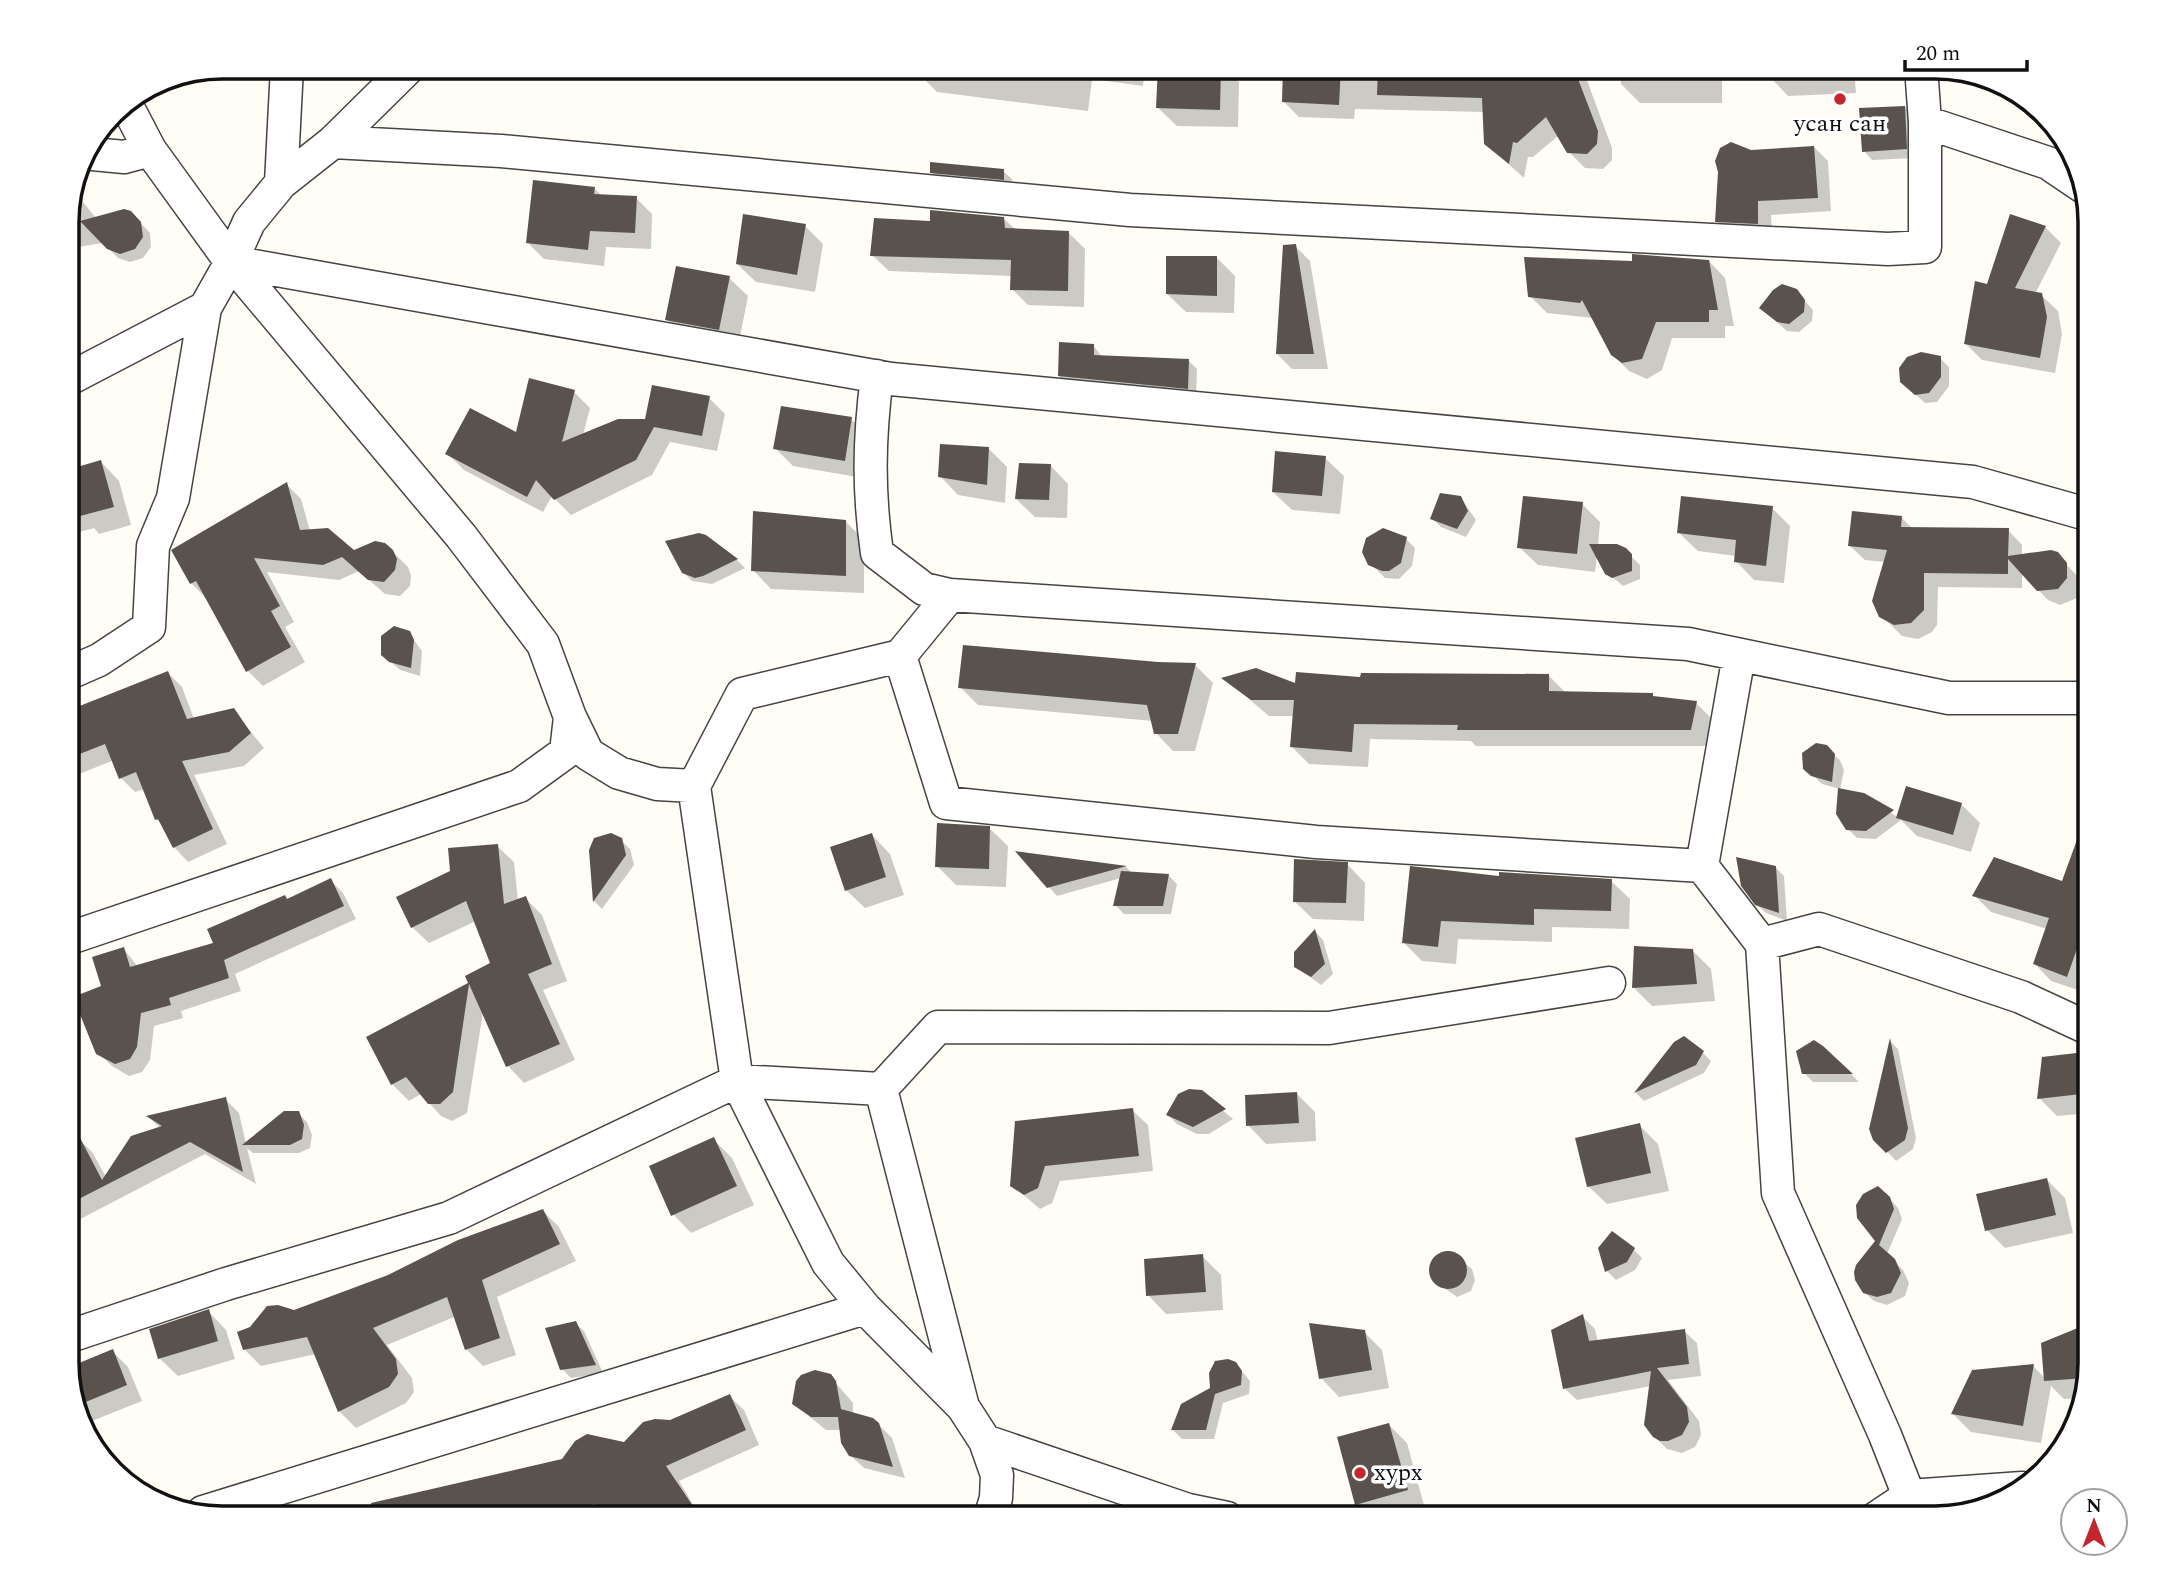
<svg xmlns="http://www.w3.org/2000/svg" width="2157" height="1585" font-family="Spectral,serif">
<rect width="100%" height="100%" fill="#fffdf5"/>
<path fill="#0003" d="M 563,67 L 596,67 L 587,73 L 576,75 Z
M 629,67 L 650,67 L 647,69 Z
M 921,67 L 1145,67 L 1143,86 L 1092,79 L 1088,111 L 937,92 L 920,75 Z
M 1159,67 L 1223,67 L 1239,82 L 1238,127 L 1177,126 L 1158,108 Z
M 1285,67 L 1576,67 L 1585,75 L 1612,148 L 1612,160 L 1603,169 L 1585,168 L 1569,152 L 1559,135 L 1533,157 L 1528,157 L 1524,178 L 1486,144 L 1484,112 L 1355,109 L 1354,119 L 1299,117 L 1283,101 Z
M 1621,67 L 1722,67 L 1722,103 L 1640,103 L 1621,84 Z
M 1769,67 L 1854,67 L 1856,93 L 1788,96 L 1770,77 Z
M 1905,107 L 1914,116 L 1915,158 L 1872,160 L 1864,151 Z
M 1814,147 L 1828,161 L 1831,211 L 1771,215 L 1772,237 L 1731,235 L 1717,221 L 1720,172 L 1751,151 Z
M 1003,171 L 1012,179 L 1012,188 L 941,181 L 932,172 Z
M 594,188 L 602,196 L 636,198 L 652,214 L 651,249 L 606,247 L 604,266 L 544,259 L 528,243 Z
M 71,196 L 83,202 L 96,218 L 131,213 L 150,233 L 151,247 L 143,258 L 130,262 L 118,258 L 103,243 L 77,247 L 67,244 L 67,211 Z
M 1003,218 L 1016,230 L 1069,233 L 1085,249 L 1084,307 L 1028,305 L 1012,289 L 1012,276 L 889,271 L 872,255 L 932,223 Z
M 805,226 L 823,244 L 815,292 L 756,282 L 737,264 Z
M 2045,227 L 2061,243 L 2035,294 L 2041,295 L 2058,311 L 2062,334 L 2055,373 L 1982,360 L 1966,344 Z
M 1295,246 L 1310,261 L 1328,369 L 1292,369 L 1277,354 Z
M 1217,258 L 1235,276 L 1234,313 L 1186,312 L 1167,294 Z
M 1709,261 L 1725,278 L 1734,326 L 1725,326 L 1725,338 L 1672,338 L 1662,370 L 1647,379 L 1629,371 L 1612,354 L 1593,318 L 1547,313 L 1530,296 L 1634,263 Z
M 729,278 L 748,296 L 738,347 L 685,338 L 667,320 Z
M 1796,291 L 1813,310 L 1812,321 L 1799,332 L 1787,331 L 1770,316 Z
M 1093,345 L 1102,357 L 1188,360 L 1197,369 L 1196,397 L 1068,385 L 1059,376 Z
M 1940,358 L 1949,367 L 1949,386 L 1937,402 L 1925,403 L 1911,390 Z
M 574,392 L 590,408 L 583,435 L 646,421 L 709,398 L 725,414 L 717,451 L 670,442 L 652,475 L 571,515 L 552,496 L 543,512 L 464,470 L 448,454 L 517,434 Z
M 851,419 L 870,437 L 863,478 L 793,466 L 775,448 Z
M 988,448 L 1007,467 L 1005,503 L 958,495 L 940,476 Z
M 1325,458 L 1344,476 L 1340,514 L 1292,510 L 1273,492 Z
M 101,462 L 119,481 L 131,525 L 99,534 L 94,528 L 72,534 L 67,528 L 67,472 Z
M 1050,465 L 1068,484 L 1067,518 L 1035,517 L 1016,499 Z
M 286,484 L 301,499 L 310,531 L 354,552 L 392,551 L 408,567 L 411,576 L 410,586 L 400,596 L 385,594 L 359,571 L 339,580 L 267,572 L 294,622 L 285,627 L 305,662 L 263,686 L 248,671 L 207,599 L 191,583 L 174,551 Z
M 1460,497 L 1476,520 L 1466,537 L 1441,527 L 1432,518 Z
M 1582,504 L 1600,522 L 1598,546 L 1631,556 L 1640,565 L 1640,579 L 1623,586 L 1603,569 L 1597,556 L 1595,572 L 1538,565 L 1519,547 Z
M 1772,508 L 1790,526 L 1784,583 L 1754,580 L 1736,561 L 1736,556 L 1698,551 L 1679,533 Z
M 1902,518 L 1913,529 L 2008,530 L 2022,545 L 2022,555 L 2057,554 L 2080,579 L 2077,598 L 2060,605 L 2048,600 L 2022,573 L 2022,588 L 1938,587 L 1937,625 L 1932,632 L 1918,639 L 1902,636 L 1876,610 L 1874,593 L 1885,562 L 1865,560 L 1850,546 Z
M 845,521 L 864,540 L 864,593 L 771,589 L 753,570 Z
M 699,534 L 737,560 L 745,568 L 712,584 L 692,581 L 683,572 Z
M 1406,539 L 1415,548 L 1412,566 L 1399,579 L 1385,578 L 1366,559 Z
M 409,633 L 422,651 L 420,676 L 400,670 L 382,654 Z
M 1195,665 L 1213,683 L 1195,751 L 1173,751 L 1156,733 L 1153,721 L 978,705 L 960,687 Z
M 168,673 L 182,687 L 194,719 L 233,710 L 264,748 L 244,766 L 194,775 L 227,844 L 188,862 L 174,847 L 164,826 L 156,819 L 145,789 L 135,792 L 121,778 L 114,760 L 67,779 L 67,711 Z
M 1549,676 L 1566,693 L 1652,695 L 1655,698 L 1696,703 L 1713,720 L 1707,746 L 1476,746 L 1471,741 L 1370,739 L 1368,767 L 1309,764 L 1292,747 L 1294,716 L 1269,716 L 1225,679 L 1297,685 L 1362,679 Z
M 1821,745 L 1840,760 L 1844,770 L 1840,790 L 1863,795 L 1899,818 L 1907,789 L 1962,805 L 1980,823 L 1971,852 L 1917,836 L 1901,820 L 1876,839 L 1857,838 L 1848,829 L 1840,789 L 1822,784 L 1805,768 L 1804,754 L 1811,746 Z
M 989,828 L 1008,846 L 1006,887 L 956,885 L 937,866 Z
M 872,835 L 890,854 L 904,895 L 865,908 L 846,890 Z
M 621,840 L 630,849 L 634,865 L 602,909 L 594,901 L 591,850 Z
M 497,846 L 514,862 L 518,901 L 525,898 L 542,915 L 567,981 L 543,990 L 575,1060 L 524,1083 L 508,1066 L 483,1012 L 467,1113 L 452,1121 L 441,1116 L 421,1094 L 409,1101 L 392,1084 L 368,1038 L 471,984 L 492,964 L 476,921 L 429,943 L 412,927 L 452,872 Z
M 1019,853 L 1126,867 L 1132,873 L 1168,875 L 1177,884 L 1171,914 L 1124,914 L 1115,905 L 1121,878 L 1057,896 Z
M 2073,856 L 2090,862 L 2090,974 L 2084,992 L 2051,981 L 2035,964 L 2047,929 L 1991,912 L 1974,895 L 2063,884 Z
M 1347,864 L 1365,883 L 1364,921 L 1313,919 L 1294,901 Z
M 1775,867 L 1784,876 L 1787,921 L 1766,913 L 1756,904 Z
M 1501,878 L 1611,881 L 1630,899 L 1629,929 L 1552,927 L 1552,942 L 1458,939 L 1456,964 L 1422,961 L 1404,943 Z
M 330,880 L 343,893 L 356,919 L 235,974 L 241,991 L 181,1011 L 183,1018 L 154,1026 L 150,1060 L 142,1072 L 129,1076 L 112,1066 L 98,1053 L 103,987 L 124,949 L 138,967 L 215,944 L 288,900 Z
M 1315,931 L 1323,940 L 1333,974 L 1321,985 L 1295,966 Z
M 1692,950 L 1711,969 L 1715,1001 L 1652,1006 L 1634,988 Z
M 1814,1042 L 1852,1075 L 1859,1082 L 1813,1082 L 1804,1073 Z
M 1891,1042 L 1898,1049 L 1916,1138 L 1913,1149 L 1896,1161 L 1872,1135 Z
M 1675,1044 L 1702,1052 L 1711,1061 L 1704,1073 L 1644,1101 L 1636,1093 Z
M 2084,1054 L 2090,1060 L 2090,1113 L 2057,1116 L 2039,1098 Z
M 1201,1092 L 1233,1119 L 1209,1134 L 1197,1134 L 1177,1124 L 1168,1115 Z
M 1297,1094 L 1315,1112 L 1316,1141 L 1266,1144 L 1248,1125 Z
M 225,1099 L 239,1113 L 246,1144 L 279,1115 L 298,1113 L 307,1122 L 312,1135 L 310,1148 L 299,1153 L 253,1153 L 247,1148 L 256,1184 L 205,1154 L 67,1226 L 67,1146 L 79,1139 L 92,1152 L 106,1177 L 160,1128 L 149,1117 Z
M 1132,1110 L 1148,1125 L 1153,1171 L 1060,1181 L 1052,1203 L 1040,1209 L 1012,1185 Z
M 1639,1125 L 1658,1144 L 1669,1191 L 1607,1204 L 1588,1186 Z
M 713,1139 L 732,1158 L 754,1205 L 691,1233 L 673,1214 Z
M 2047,1180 L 2065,1198 L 2073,1233 L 2005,1248 L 1987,1230 Z
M 1889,1198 L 1898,1208 L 1902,1219 L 1887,1254 L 1903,1270 L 1909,1283 L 1905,1296 L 1887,1305 L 1874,1301 L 1864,1292 Z
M 543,1211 L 559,1227 L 576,1261 L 497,1297 L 516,1355 L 483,1366 L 466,1349 L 454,1317 L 387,1345 L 412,1378 L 414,1392 L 406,1403 L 356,1428 L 339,1411 L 316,1354 L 261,1366 L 244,1349 L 294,1312 L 389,1277 Z
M 1600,1248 L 1634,1250 L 1642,1258 L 1635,1270 L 1616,1280 L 1607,1271 Z
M 1452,1253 L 1472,1269 L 1475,1280 L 1471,1291 L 1457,1297 L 1437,1283 L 1431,1267 L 1436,1258 Z
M 1202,1256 L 1221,1275 L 1223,1310 L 1166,1314 L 1148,1295 Z
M 208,1311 L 226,1330 L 235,1359 L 178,1376 L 159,1358 Z
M 1583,1317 L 1595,1329 L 1598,1342 L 1684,1331 L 1697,1343 L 1701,1376 L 1668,1380 L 1699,1421 L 1701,1435 L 1695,1447 L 1682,1453 L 1667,1449 L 1654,1436 L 1651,1386 L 1577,1400 L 1564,1388 Z
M 575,1323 L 584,1331 L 603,1373 L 571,1378 L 562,1369 Z
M 2090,1325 L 2090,1364 L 2079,1398 L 2064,1399 L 2051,1386 L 2041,1443 L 1971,1432 L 1953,1414 L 2033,1366 L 2045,1378 L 2043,1344 Z
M 1364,1332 L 1382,1350 L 1389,1388 L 1339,1397 L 1321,1378 Z
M 112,1351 L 128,1367 L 142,1401 L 92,1421 L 100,1453 L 83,1432 L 67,1370 Z
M 1235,1363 L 1250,1381 L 1249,1394 L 1223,1403 L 1214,1439 L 1182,1439 L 1173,1430 Z
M 830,1376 L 853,1403 L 853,1414 L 878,1424 L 892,1438 L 905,1478 L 864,1468 L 850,1455 L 841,1430 L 826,1430 L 794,1404 Z
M 729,1396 L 744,1410 L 759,1445 L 679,1481 L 701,1518 L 338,1518 L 345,1517 L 344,1513 L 388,1499 L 390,1501 L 625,1444 Z
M 1389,1425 L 1407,1443 L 1425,1509 L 1389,1518 L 1371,1518 L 1357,1504 Z"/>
<path fill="#5a524d" d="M 1158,66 L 1221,66 L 1220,110 L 1156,108 Z
M 1283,66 L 1341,66 L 1339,105 L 1282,102 Z
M 1378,66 L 1573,66 L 1598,131 L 1597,144 L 1587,154 L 1567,153 L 1546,117 L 1517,143 L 1513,142 L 1509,164 L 1484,144 L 1482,98 L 1377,95 Z
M 1905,106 L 1907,149 L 1862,152 L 1859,108 Z
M 1731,142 L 1751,150 L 1814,146 L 1818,198 L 1758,201 L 1758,224 L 1715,222 L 1718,172 L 1715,161 L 1720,148 Z
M 930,162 L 1004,169 L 1004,180 L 930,173 Z
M 533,180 L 595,187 L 594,194 L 637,196 L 635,233 L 590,231 L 588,250 L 526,243 Z
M 124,209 L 131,211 L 141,222 L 143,237 L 135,249 L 120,254 L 107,249 L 80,221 Z
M 930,210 L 1004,217 L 1005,228 L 1069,231 L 1068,291 L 1010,290 L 1011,260 L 870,256 L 874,218 L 930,221 Z
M 743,214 L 806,224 L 797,275 L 736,264 Z
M 2010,214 L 2046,226 L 2015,288 L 2042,293 L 2047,317 L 2040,358 L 1964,344 L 1975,281 L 1987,284 Z
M 1296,244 L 1314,354 L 1276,354 L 1283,245 Z
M 1632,254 L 1709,260 L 1718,310 L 1709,310 L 1709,322 L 1656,322 L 1642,359 L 1622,363 L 1611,355 L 1582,300 L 1580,303 L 1528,297 L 1524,257 L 1632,261 Z
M 1166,256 L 1217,256 L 1217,296 L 1166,294 Z
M 676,266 L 730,276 L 719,330 L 665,320 Z
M 1782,284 L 1797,289 L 1805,300 L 1804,312 L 1789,324 L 1777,322 L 1759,308 L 1773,290 Z
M 1059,342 L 1094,344 L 1094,355 L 1189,359 L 1188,389 L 1058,376 Z
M 1921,352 L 1941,356 L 1941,377 L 1929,393 L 1915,395 L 1900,382 L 1899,368 L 1907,357 Z
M 529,378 L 575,390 L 562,442 L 618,419 L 645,419 L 652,385 L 710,396 L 702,436 L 654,427 L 636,460 L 554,500 L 536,480 L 527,497 L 445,454 L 470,408 L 516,432 Z
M 781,406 L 852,417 L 845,461 L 773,449 Z
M 940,444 L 989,447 L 987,485 L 938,477 Z
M 1275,451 L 1326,456 L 1322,496 L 1272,492 Z
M 101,460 L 114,507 L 80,516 L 77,509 L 67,512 L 67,470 Z
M 1019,463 L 1051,464 L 1049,500 L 1015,499 Z
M 287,482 L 300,530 L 328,528 L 354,550 L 375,541 L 385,543 L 393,550 L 397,559 L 395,570 L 384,582 L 368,580 L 342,557 L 323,565 L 254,558 L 280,606 L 271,611 L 291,647 L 246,672 L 196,581 L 190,584 L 171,550 Z
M 1440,493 L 1461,496 L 1468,511 L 1457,529 L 1430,519 Z
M 1523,496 L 1583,502 L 1577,554 L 1517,548 Z
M 1681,496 L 1773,506 L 1766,566 L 1734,562 L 1736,540 L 1677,533 Z
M 753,511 L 846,520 L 846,576 L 751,571 Z
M 1852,511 L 1902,516 L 1901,527 L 2009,528 L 2008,556 L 2051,550 L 2058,552 L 2067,563 L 2067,578 L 2058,589 L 2037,591 L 2008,559 L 2008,574 L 1924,573 L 1924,610 L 1911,623 L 1894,625 L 1879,617 L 1872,601 L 1887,550 L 1848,546 Z
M 1383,528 L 1407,537 L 1401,563 L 1389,571 L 1382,571 L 1368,565 L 1362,552 L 1366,538 Z
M 699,533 L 706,535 L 738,559 L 703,576 L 695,578 L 682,573 L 665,541 Z
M 1589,544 L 1617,544 L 1626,548 L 1632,554 L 1632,571 L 1612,578 L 1605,574 Z
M 394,626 L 410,631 L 414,640 L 411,668 L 389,662 L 381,655 L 381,636 Z
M 963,645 L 1158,662 L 1196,663 L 1178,734 L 1154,734 L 1147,705 L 958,688 Z
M 1256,668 L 1295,683 L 1296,672 L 1360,677 L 1361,673 L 1549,674 L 1549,691 L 1653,693 L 1653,696 L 1697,701 L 1691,730 L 1457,730 L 1458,725 L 1354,724 L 1352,752 L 1290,747 L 1294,700 L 1251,700 L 1221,678 Z
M 168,671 L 187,719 L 234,708 L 251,733 L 229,752 L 182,761 L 213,829 L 173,848 L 158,819 L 155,820 L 136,772 L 119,779 L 105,744 L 67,759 L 67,711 Z
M 1816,743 L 1827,745 L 1835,754 L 1832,782 L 1811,776 L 1803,769 L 1802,753 Z
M 1906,786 L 1962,803 L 1953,835 L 1896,818 Z
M 1838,788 L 1864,793 L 1894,810 L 1866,831 L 1846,830 L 1836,814 Z
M 2086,815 L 2090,816 L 2090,912 L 2067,977 L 2033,964 L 2049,918 L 1972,896 L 1994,857 L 2062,881 Z
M 937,823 L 990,826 L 989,869 L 935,867 Z
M 611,833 L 622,838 L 626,855 L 593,902 L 589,850 L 594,838 Z
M 872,833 L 886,877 L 845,891 L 830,847 Z
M 498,844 L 504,904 L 526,896 L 552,964 L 528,974 L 560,1044 L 506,1067 L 469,984 L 453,1092 L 440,1104 L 428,1104 L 406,1077 L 391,1085 L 366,1037 L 468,983 L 465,976 L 490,963 L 466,901 L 411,928 L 396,897 L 450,871 L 448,848 Z
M 1015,851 L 1127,866 L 1047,888 Z
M 1736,857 L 1776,866 L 1779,913 L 1755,905 L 1741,886 Z
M 1294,859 L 1348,862 L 1346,903 L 1293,902 Z
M 1410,866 L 1499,876 L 1499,872 L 1612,879 L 1611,911 L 1534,909 L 1534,925 L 1441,921 L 1438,947 L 1402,943 Z
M 1121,871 L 1169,874 L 1163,906 L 1113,906 Z
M 331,878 L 344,906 L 224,960 L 229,978 L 169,998 L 171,1005 L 141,1013 L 137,1047 L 130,1059 L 115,1064 L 96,1054 L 73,997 L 101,986 L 92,957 L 124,947 L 130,967 L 213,943 L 207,929 L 285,895 L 287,899 Z
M 1315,929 L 1325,964 L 1311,977 L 1294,967 L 1294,952 Z
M 1634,946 L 1693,949 L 1697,984 L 1632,988 Z
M 1684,1036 L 1704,1051 L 1696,1065 L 1634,1093 L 1674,1042 Z
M 1890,1038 L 1908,1128 L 1905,1140 L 1886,1153 L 1873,1140 L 1869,1129 Z
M 1814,1040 L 1823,1046 L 1853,1074 L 1802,1074 L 1796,1051 Z
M 2085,1052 L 2090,1093 L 2037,1099 L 2042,1057 Z
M 1189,1089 L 1202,1090 L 1226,1109 L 1193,1127 L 1166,1115 L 1178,1094 Z
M 1297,1092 L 1299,1123 L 1246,1126 L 1245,1095 Z
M 226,1097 L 243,1172 L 190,1142 L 67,1205 L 67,1113 L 102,1180 L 131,1136 L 162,1126 L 146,1116 Z
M 1133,1108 L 1139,1156 L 1045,1166 L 1038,1188 L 1024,1195 L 1010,1186 L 1015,1121 Z
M 284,1111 L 299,1111 L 304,1125 L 302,1139 L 290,1145 L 242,1145 Z
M 1640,1123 L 1651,1173 L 1587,1187 L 1575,1138 Z
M 714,1137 L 737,1186 L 671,1216 L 649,1166 Z
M 2047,1178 L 2056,1215 L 1985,1231 L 1976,1194 Z
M 1878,1186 L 1890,1197 L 1894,1209 L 1879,1245 L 1895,1259 L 1901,1273 L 1891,1293 L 1877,1297 L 1863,1293 L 1855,1280 L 1854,1272 L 1856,1265 L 1875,1241 L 1857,1218 L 1856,1205 L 1863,1194 Z
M 543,1209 L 560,1244 L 482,1280 L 500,1338 L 465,1350 L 447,1297 L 373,1328 L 396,1359 L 398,1374 L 389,1387 L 338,1412 L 307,1337 L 243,1350 L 237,1332 L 250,1327 L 267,1306 L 278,1305 L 294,1310 L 388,1275 L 458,1240 Z
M 1612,1231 L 1635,1248 L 1627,1262 L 1605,1272 L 1598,1248 Z
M1429 1270a19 19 0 1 1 38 0a19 19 0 1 1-38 0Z
M 1203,1254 L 1206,1292 L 1146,1296 L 1144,1259 Z
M 209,1309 L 218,1341 L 158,1359 L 149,1329 Z
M 1583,1314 L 1589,1341 L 1685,1329 L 1689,1364 L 1657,1368 L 1687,1407 L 1689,1422 L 1682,1435 L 1668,1441 L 1660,1441 L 1653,1437 L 1644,1425 L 1651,1371 L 1563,1389 L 1551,1330 Z
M 576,1321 L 596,1365 L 560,1370 L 545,1328 Z
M 1309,1323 L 1365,1330 L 1372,1370 L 1319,1379 Z
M 2090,1323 L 2090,1364 L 2086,1378 L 2044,1381 L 2041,1343 Z
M 113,1349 L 127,1385 L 76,1406 L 67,1368 Z
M 1228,1359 L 1236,1362 L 1242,1371 L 1241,1385 L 1215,1394 L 1206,1430 L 1171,1430 L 1181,1404 L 1210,1388 L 1209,1373 L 1215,1361 Z
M 2034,1364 L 2023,1426 L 1951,1414 L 1972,1370 Z
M 815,1370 L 831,1374 L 836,1381 L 841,1409 L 873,1418 L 879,1423 L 893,1467 L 849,1456 L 841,1443 L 838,1417 L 811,1417 L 792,1404 L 796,1381 L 801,1375 Z
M 730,1394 L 746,1430 L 666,1466 L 701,1518 L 648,1518 L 645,1513 L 618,1515 L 593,1504 L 579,1518 L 561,1518 L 548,1507 L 502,1518 L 373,1518 L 371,1503 L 562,1459 L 575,1441 L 587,1434 L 624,1442 L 643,1422 L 655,1419 L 670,1420 Z
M 1389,1423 L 1408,1490 L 1355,1505 L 1337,1437 Z"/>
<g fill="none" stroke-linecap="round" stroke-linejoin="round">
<g stroke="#444" stroke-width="35">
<path id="street" d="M 125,102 L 150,150 L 231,262 L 461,536 L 543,644 L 570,717 L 588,754 L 619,773 L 657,784 L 694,786 L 737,1081 L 828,1263 L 865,1308 L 963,1407 L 985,1441 L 997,1475 L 996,1498 L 990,1518
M 1925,122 L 2048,163 L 2082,186
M 333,142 L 501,151 L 1130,210 L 1888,249 L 1925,247 L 1925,122 L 1921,67
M 82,153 L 124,157 L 150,150
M 281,183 L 287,67
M 231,262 L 891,379 L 1973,482 L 2090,515
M 877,376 C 869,439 868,490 877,553 L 924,589 L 950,595
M 67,380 L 205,308
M 1739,655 L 1702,866 L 1762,944 L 1778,1193 L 1885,1435 L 1909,1496 L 1876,1518
M 900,656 L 946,803 L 1316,842 L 1702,866
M 67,674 L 99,660 L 149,627 L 153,546 L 173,498 L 205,308 L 231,262 L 249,222 L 281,183 L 333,142 L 409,67
M 694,786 L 742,694 L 900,656 L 950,595 L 1688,644 L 1949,698 L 2090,698
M 67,939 L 519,786 L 566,752 L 570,717
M 1762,944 L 1819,929 L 2021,997 L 2090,1029
M 881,1089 L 963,1407
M 67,1337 L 226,1284 L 449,1218 L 737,1081 L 881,1089 L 938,1027 L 1329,1028 L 1609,983
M 985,1441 L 1188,1510 L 1227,1518
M 1909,1496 L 2022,1488
M 203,1512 L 865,1308"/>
</g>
<use href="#street" stroke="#fff" stroke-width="32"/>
</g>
<g fill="#c4262e" stroke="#fff" stroke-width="2.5">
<circle cx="1840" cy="99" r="7"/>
<circle cx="1360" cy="1473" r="7"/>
</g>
<g text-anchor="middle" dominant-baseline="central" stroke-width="7" stroke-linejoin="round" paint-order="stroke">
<g font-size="24" fill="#111" stroke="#fff">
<text x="1840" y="124">усан сан</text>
<text x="1374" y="1473" text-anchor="start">хурх</text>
</g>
</g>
<path d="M0 0H2157V1585H0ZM222 79H1935A143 143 0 0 1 2078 222V1363A143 143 0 0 1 1935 1506H222A143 143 0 0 1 79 1363V222A143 143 0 0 1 222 79Z" fill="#fff" fill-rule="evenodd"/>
<path fill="none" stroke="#111" stroke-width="3.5" d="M222 79H1935A143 143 0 0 1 2078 222V1363A143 143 0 0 1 1935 1506H222A143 143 0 0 1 79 1363V222A143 143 0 0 1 222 79Z"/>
<g transform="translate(2094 1522)"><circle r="33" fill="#ffffff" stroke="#a0a0a0" stroke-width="2"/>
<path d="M0-5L12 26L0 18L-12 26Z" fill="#c4262e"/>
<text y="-10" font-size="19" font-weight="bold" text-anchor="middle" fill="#111111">N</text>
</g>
<path d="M1905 60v10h122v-10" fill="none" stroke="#111111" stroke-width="3.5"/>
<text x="1916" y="60" font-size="21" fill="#111111" stroke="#ffffff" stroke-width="5" paint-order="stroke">20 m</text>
</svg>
